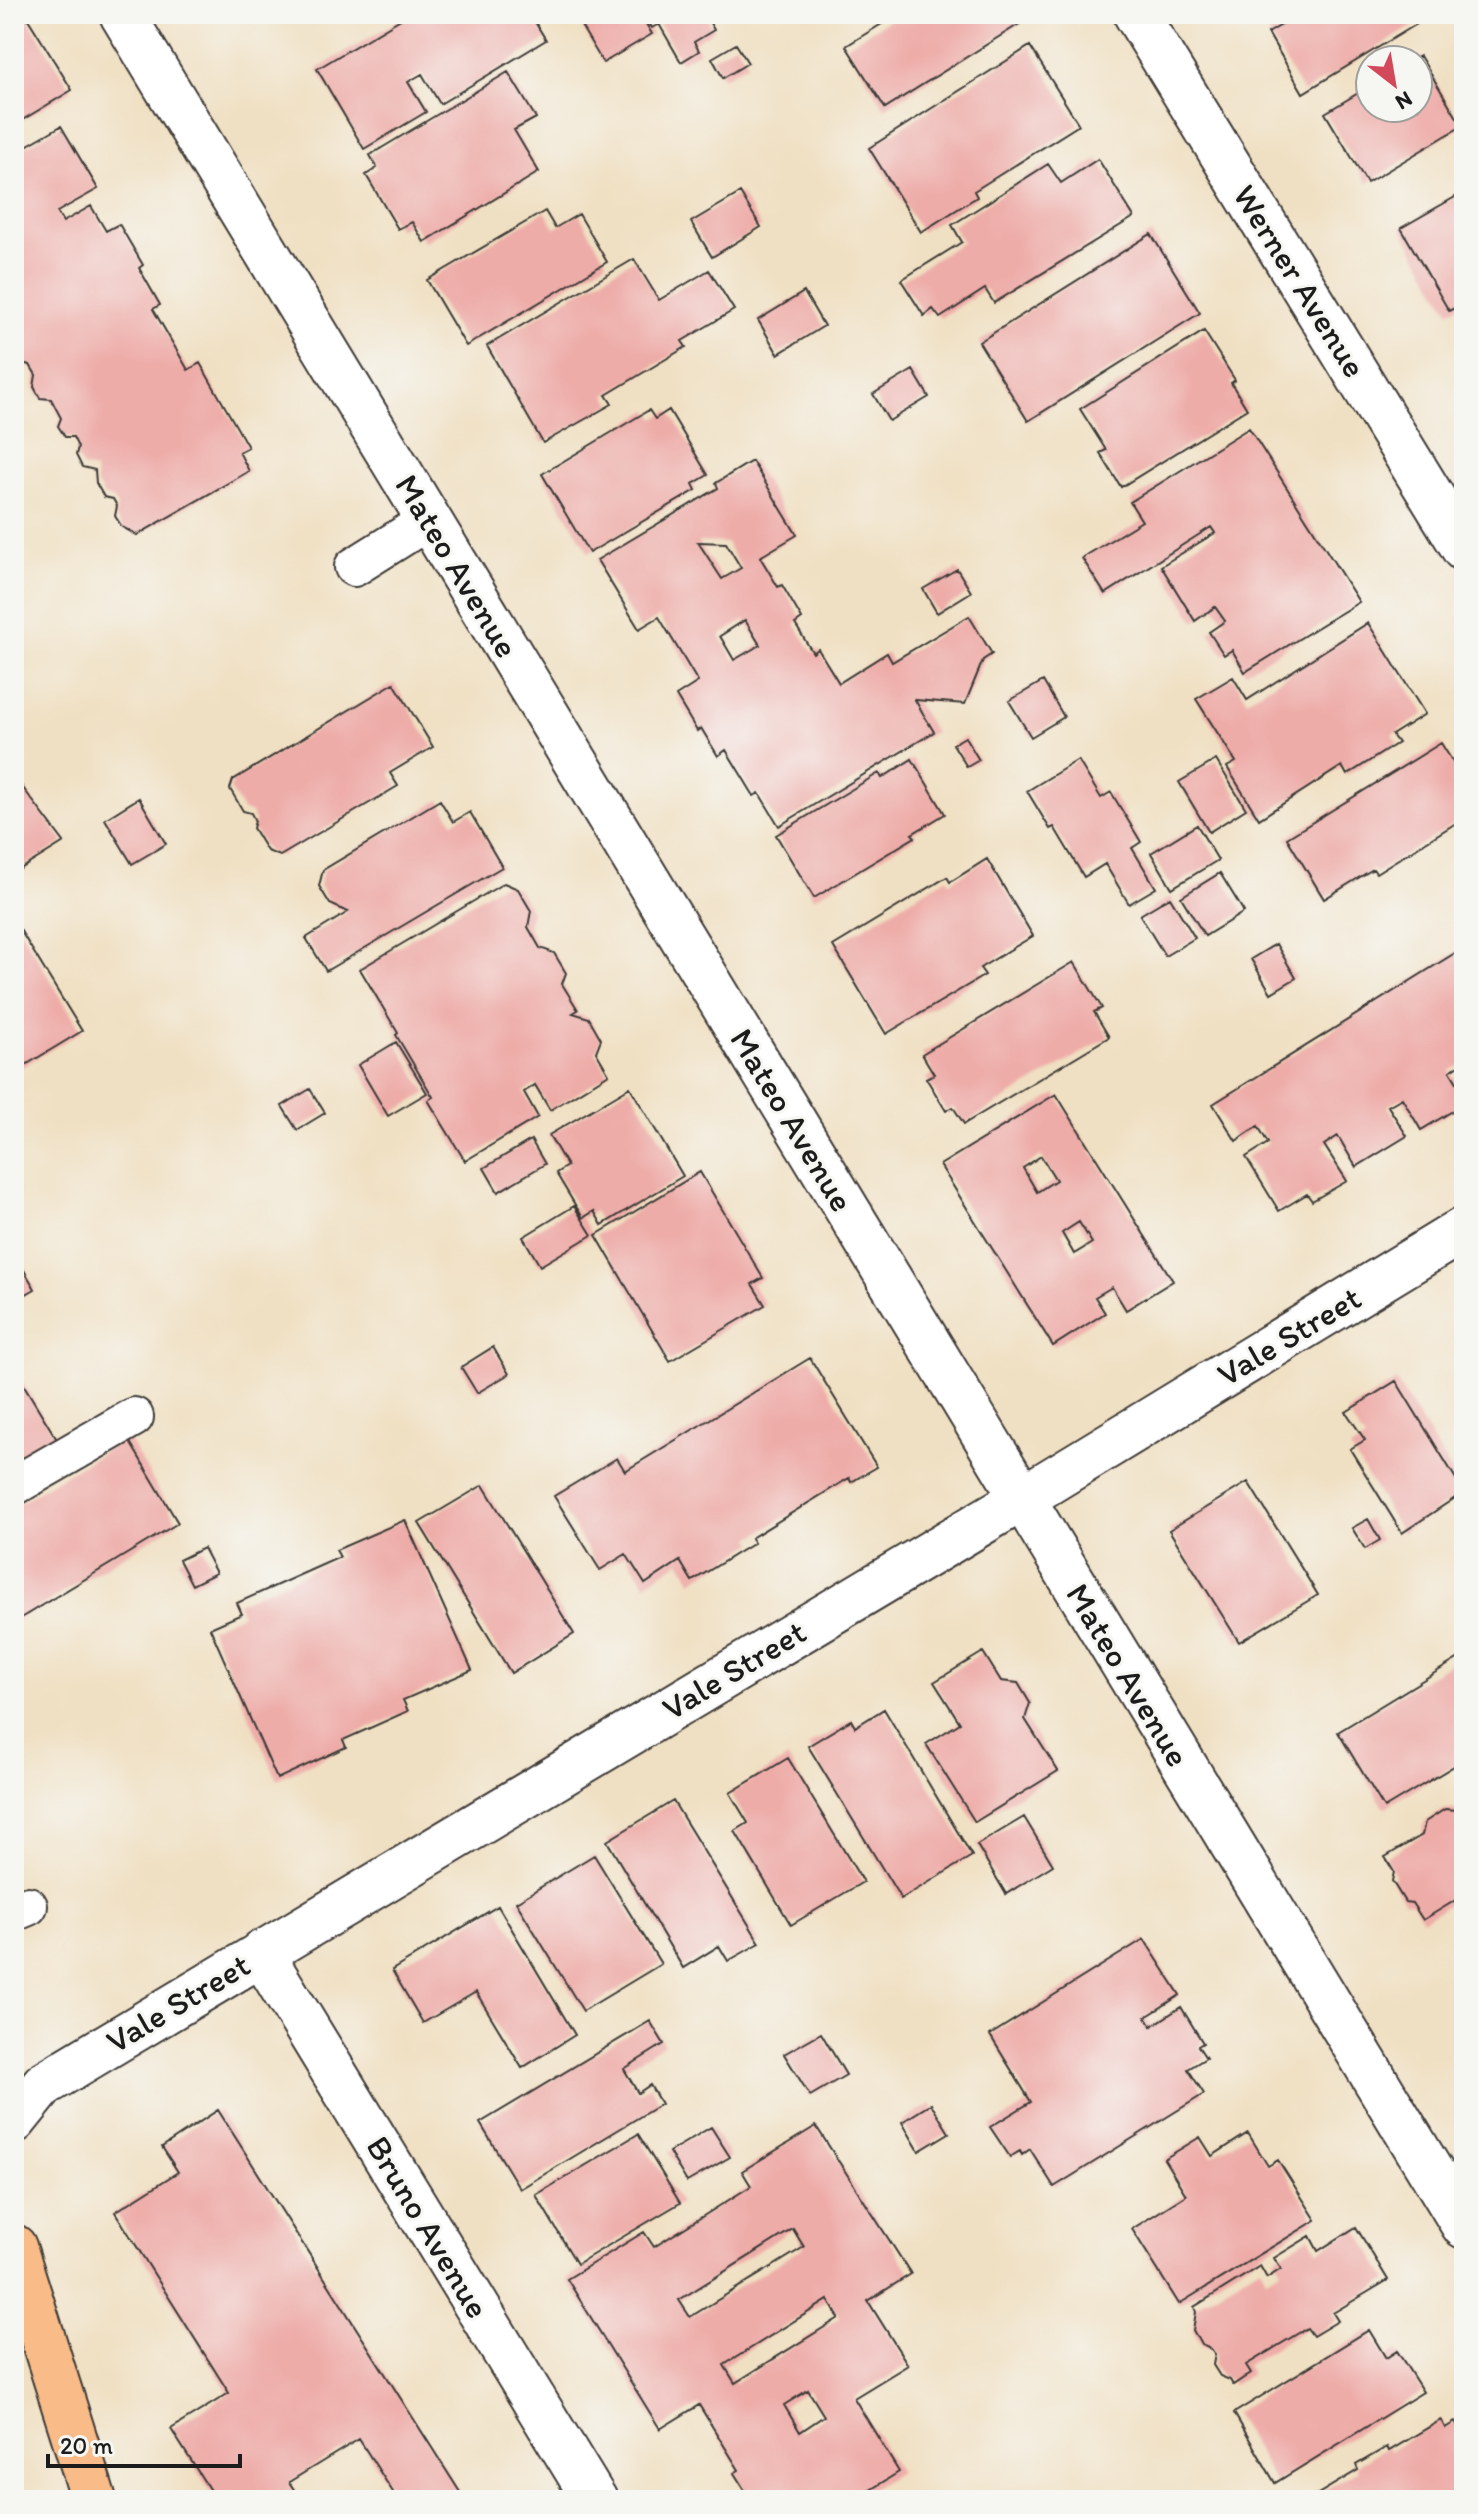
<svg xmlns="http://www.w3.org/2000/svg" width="1478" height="2514" font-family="Itim,sans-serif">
<rect width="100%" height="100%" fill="#f6f6f2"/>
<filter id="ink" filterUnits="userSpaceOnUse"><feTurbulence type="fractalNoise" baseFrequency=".0125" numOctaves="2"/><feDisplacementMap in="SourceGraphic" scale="16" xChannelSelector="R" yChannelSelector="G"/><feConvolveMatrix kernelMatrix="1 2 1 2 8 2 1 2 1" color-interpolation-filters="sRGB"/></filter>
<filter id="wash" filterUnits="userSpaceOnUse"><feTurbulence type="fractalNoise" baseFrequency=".006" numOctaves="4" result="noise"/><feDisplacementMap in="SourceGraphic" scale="32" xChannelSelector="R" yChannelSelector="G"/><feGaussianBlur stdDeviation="1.8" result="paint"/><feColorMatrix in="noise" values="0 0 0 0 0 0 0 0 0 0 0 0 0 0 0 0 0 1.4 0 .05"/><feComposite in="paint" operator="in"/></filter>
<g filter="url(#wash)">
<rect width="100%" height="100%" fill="#f0e0c3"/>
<g id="blocks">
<path fill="#eeaca8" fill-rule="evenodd" d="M 14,14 L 25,14 L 72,90 L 14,125 Z
M 409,14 L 530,14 L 546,40 L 440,104 L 422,74 L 408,82 L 426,112 L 364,149 L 317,69 Z
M 586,14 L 640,14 L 652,34 L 603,63 L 577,19 Z
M 644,14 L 705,14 L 714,30 L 694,42 L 699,51 L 681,62 L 659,24 L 652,28 Z
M 898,14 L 1015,14 L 1021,23 L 885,108 L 846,46 Z
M 1300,14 L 1411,14 L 1417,24 L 1303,93 L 1268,33 Z
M 736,44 L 748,63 L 723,78 L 712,58 Z
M 1030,46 L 1079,125 L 974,191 L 977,197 L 921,232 L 869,148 Z
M 1420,56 L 1462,126 L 1367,183 L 1325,113 L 1370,86 L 1370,108 L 1418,108 L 1418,60 L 1413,60 Z
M 508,72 L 536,118 L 514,130 L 539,172 L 424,242 L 412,222 L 398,229 L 366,175 L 377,168 L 370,155 Z
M 61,126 L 98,189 L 57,212 L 63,222 L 91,206 L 106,231 L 119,224 L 143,265 L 139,268 L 160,305 L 153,309 L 188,370 L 200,363 L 248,447 L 239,452 L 249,471 L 137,535 L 122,527 L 115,516 L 117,506 L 113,499 L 104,497 L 96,483 L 95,470 L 82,467 L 76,455 L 78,447 L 73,437 L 65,437 L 58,426 L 61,418 L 51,399 L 40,398 L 34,387 L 36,375 L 30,365 L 21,363 L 16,354 L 18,345 L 14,341 L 14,153 Z
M 1098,159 L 1134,217 L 994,303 L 985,289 L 940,318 L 933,309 L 924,316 L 901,280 L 962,242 L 952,225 L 1048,164 L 1061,183 Z
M 1464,192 L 1464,303 L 1449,311 L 1401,228 Z
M 740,193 L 761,227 L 712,257 L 691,222 Z
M 545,211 L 555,228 L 579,214 L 607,262 L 466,346 L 427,280 Z
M 1151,234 L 1200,313 L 1028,421 L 979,342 Z
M 634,259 L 659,300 L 709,270 L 734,310 L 682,341 L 686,347 L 606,395 L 612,404 L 543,443 L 487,346 Z
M 804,292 L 824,326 L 778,354 L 758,320 Z
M 1204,331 L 1235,380 L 1231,383 L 1247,409 L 1121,487 L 1100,453 L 1106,450 L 1080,409 Z
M 913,370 L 929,397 L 889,421 L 873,394 Z
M 649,410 L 655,419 L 669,410 L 708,475 L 693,484 L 696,490 L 589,553 L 542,474 Z
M 1249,428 L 1359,602 L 1245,672 L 1232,650 L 1224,655 L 1209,632 L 1225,621 L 1215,607 L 1195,621 L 1161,566 L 1215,533 L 1211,527 L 1105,594 L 1082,558 L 1142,521 L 1130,502 Z
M 752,461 L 797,535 L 760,557 L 778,587 L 782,585 L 802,619 L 795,624 L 813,653 L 818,649 L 839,683 L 887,653 L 892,662 L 969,616 L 992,654 L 983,660 L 965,704 L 915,700 L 934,732 L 779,826 L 759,793 L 754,796 L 726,750 L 718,756 L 701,728 L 697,731 L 676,696 L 698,682 L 659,617 L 639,629 L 597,560 L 718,488 L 716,483 ZM 698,542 L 726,543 L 741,568 L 722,579 ZM 745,620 L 760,645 L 734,660 L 720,636 Z
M 957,569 L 971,592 L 937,613 L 923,589 Z
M 1368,623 L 1425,714 L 1392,735 L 1398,743 L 1347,775 L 1342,766 L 1259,819 L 1227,767 L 1236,762 L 1196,699 L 1233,677 L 1247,700 Z
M 1043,681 L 1064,717 L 1031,737 L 1009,701 Z
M 394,683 L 433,747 L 390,773 L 398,786 L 280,856 L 267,851 L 253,828 L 255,821 L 251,813 L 243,811 L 230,789 L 233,780 Z
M 965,737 L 979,760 L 967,767 L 953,744 Z
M 1441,743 L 1464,780 L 1464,818 L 1376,873 L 1373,869 L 1324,899 L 1287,838 Z
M 912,759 L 945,814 L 912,834 L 915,837 L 814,898 L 776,835 L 879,773 L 882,778 Z
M 1078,760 L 1101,798 L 1111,792 L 1141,842 L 1132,848 L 1156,888 L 1129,904 L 1105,864 L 1084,877 L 1054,827 L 1050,829 L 1027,791 Z
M 1216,760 L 1246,809 L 1209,832 L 1179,782 Z
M 14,776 L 64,842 L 14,873 Z
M 139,798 L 166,844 L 132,864 L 105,819 Z
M 440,800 L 453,822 L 470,812 L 502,867 L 326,971 L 306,938 L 348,912 L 330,904 L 319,886 L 323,870 Z
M 1197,825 L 1218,860 L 1172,888 L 1151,853 Z
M 987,859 L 1033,936 L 980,968 L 985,975 L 886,1034 L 833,946 L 947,877 L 950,882 Z
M 1220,873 L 1244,912 L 1205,936 L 1181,897 Z
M 504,883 L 518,889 L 531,911 L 528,927 L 540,948 L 554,953 L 566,973 L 562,984 L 578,1010 L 573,1013 L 589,1018 L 601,1039 L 596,1052 L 609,1074 L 550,1110 L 535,1085 L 524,1092 L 538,1117 L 465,1161 L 428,1100 L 433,1097 L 396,1035 L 398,1033 L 360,969 Z
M 1170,897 L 1195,938 L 1165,956 L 1140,915 Z
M 14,920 L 82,1031 L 14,1072 Z
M 1276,944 L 1296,978 L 1271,993 L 1251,959 Z
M 1463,948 L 1464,1062 L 1450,1071 L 1464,1094 L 1464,1104 L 1421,1130 L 1402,1098 L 1388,1106 L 1407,1136 L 1356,1167 L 1338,1136 L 1324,1145 L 1347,1181 L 1312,1201 L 1307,1194 L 1279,1211 L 1246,1157 L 1268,1143 L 1258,1126 L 1236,1141 L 1213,1104 Z
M 1074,962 L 1102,1008 L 1094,1012 L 1109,1037 L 964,1124 L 953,1107 L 946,1111 L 926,1078 L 934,1074 L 922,1054 Z
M 396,1042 L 427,1093 L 388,1116 L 358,1065 Z
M 630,1087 L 683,1176 L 602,1225 L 594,1211 L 583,1218 L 556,1173 L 567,1166 L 549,1135 Z
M 310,1089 L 325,1113 L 297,1130 L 282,1106 Z
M 1056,1094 L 1173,1281 L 1126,1310 L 1112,1287 L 1095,1297 L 1105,1313 L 1053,1346 L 940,1165 ZM 1041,1156 L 1056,1180 L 1037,1192 L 1023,1168 ZM 1079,1222 L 1092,1243 L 1074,1254 L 1062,1233 Z
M 531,1140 L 545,1164 L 498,1192 L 484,1168 Z
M 700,1172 L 763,1278 L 752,1284 L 765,1305 L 670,1361 L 596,1235 Z
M 574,1206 L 592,1235 L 540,1266 L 523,1237 Z
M 14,1253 L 35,1289 L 14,1301 Z
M 493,1347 L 509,1374 L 477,1393 L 461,1367 Z
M 810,1358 L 877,1467 L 851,1482 L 849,1478 L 751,1538 L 754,1543 L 692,1581 L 680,1561 L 645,1584 L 626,1554 L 600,1570 L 554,1496 L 617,1458 L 625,1471 Z
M 16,1372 L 59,1443 L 14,1470 L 14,1373 Z
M 1396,1381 L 1464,1492 L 1402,1533 L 1350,1449 L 1365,1440 L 1346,1412 Z
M 127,1437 L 178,1523 L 14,1622 L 14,1506 Z
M 1248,1482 L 1318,1595 L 1239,1642 L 1169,1530 Z
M 483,1485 L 574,1634 L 511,1673 L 419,1523 Z
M 1368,1519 L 1380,1540 L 1365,1549 L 1352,1528 Z
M 405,1520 L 472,1670 L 403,1700 L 408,1711 L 343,1740 L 346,1747 L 277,1779 L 210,1628 L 242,1614 L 237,1603 L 340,1557 L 336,1550 Z
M 203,1548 L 216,1573 L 192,1585 L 179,1560 Z
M 983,1652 L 1001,1681 L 1018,1683 L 1030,1703 L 1025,1719 L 1058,1771 L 975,1822 L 926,1744 L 960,1723 L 934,1682 Z
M 1464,1655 L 1464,1760 L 1384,1808 L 1338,1732 Z
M 884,1709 L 972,1856 L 901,1899 L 808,1746 L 851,1720 L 855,1727 Z
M 788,1758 L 863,1882 L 791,1925 L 735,1831 L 748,1823 L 730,1793 Z
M 673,1801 L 760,1943 L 728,1961 L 719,1946 L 683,1968 L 607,1841 Z
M 1445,1809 L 1457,1810 L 1464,1822 L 1464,1895 L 1423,1920 L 1412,1903 L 1405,1902 L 1392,1881 L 1394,1872 L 1385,1857 L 1422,1835 L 1425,1822 Z
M 1024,1817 L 1053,1865 L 1006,1894 L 977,1845 Z
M 594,1855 L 661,1964 L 583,2011 L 516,1902 Z
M 498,1906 L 575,2035 L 522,2068 L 476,1992 L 423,2023 L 392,1970 Z
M 1144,1939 L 1180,1995 L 1146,2017 L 1152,2026 L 1181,2007 L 1203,2043 L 1198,2046 L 1206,2058 L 1188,2069 L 1204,2094 L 1054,2187 L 1030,2149 L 1022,2155 L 1020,2151 L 1010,2157 L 990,2127 L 1031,2102 L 990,2035 Z
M 650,2021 L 664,2044 L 624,2069 L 638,2093 L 650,2085 L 661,2104 L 520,2189 L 480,2123 Z
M 821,2033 L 846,2075 L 810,2096 L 784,2054 Z
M 931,2104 L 949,2133 L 919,2151 L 902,2122 Z
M 218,2110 L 465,2500 L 398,2500 L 359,2439 L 289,2482 L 301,2500 L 216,2500 L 171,2429 L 229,2393 L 115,2212 L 178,2172 L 162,2147 Z
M 816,2126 L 911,2274 L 868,2301 L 908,2365 L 854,2398 L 899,2472 L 854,2500 L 751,2500 L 734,2473 L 739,2470 L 699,2405 L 660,2429 L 567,2279 L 644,2232 L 654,2247 L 751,2186 L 742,2171 ZM 793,2229 L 804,2247 L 690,2317 L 679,2300 ZM 828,2300 L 839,2318 L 735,2383 L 724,2365 ZM 808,2390 L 824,2416 L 800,2432 L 784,2405 Z
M 711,2127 L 730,2157 L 687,2182 L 669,2152 Z
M 1248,2133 L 1268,2166 L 1278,2160 L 1316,2220 L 1179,2304 L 1132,2229 L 1186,2195 L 1164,2159 L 1200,2137 L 1212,2156 Z
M 638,2134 L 680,2203 L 577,2264 L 536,2195 Z
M 1356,2227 L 1388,2280 L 1333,2313 L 1338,2321 L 1313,2336 L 1307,2328 L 1246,2365 L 1251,2373 L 1233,2385 L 1230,2380 L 1220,2376 L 1213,2365 L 1215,2354 L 1211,2349 L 1201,2345 L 1193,2330 L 1196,2312 L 1194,2307 L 1260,2266 L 1267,2278 L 1281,2269 L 1274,2258 L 1310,2236 L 1318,2251 Z
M 1369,2330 L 1386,2358 L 1397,2351 L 1423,2392 L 1275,2483 L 1234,2413 Z
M 1441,2420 L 1445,2428 L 1455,2422 L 1464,2437 L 1464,2500 L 1308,2500 L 1358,2470 L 1356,2465 L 1387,2447 L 1389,2451 Z"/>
</g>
</g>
<g filter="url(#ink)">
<use href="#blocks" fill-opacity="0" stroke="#3c3935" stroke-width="2"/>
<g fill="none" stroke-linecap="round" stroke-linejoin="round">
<g stroke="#3c3935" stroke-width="42">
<path id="lane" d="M 354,567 L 429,520
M 14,1486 L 134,1417
M 14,1912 L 28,1906"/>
</g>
<g stroke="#3c3935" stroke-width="48">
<path id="street" d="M 122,14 L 1464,2226
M 1136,14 L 1464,549
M 261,1953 L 595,2500
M 14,2121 L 44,2084 L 1021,1499 L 1464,1229"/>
</g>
<g stroke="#3c3935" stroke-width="48">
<path id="primary" d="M 14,2247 L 94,2500"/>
</g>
<use href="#lane" stroke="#fff" stroke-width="38"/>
<use href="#street" stroke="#fff" stroke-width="44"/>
<use href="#primary" stroke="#f9bc89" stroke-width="44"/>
</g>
</g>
<g text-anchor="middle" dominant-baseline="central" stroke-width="6" stroke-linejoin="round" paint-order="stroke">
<g font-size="34" fill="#1c1c1c" stroke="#f6f6f2">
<text transform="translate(1300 281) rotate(58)">Werner Avenue</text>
<text transform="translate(457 566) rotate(59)">Mateo Avenue</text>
<text transform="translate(792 1120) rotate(59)">Mateo Avenue</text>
<text transform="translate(1289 1336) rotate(-31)">Vale Street</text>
<text transform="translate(734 1670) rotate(-31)">Vale Street</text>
<text transform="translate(1128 1675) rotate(59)">Mateo Avenue</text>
<text transform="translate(178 2003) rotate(-31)">Vale Street</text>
<text transform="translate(428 2227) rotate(59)">Bruno Avenue</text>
</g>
</g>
<rect width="1478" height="2514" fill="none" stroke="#f6f6f2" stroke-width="48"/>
<g transform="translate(1394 84) rotate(149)"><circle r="38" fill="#f6f6f2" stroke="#9f9f9c" stroke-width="2"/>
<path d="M0-6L14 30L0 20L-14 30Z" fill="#d1495b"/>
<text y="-12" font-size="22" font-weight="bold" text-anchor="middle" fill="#1c1c1c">N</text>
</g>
<path d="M48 2454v12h192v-12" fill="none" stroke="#1c1c1c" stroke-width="4"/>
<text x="60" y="2454" font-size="24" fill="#1c1c1c" stroke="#f6f6f2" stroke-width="6" paint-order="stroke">20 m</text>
</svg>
